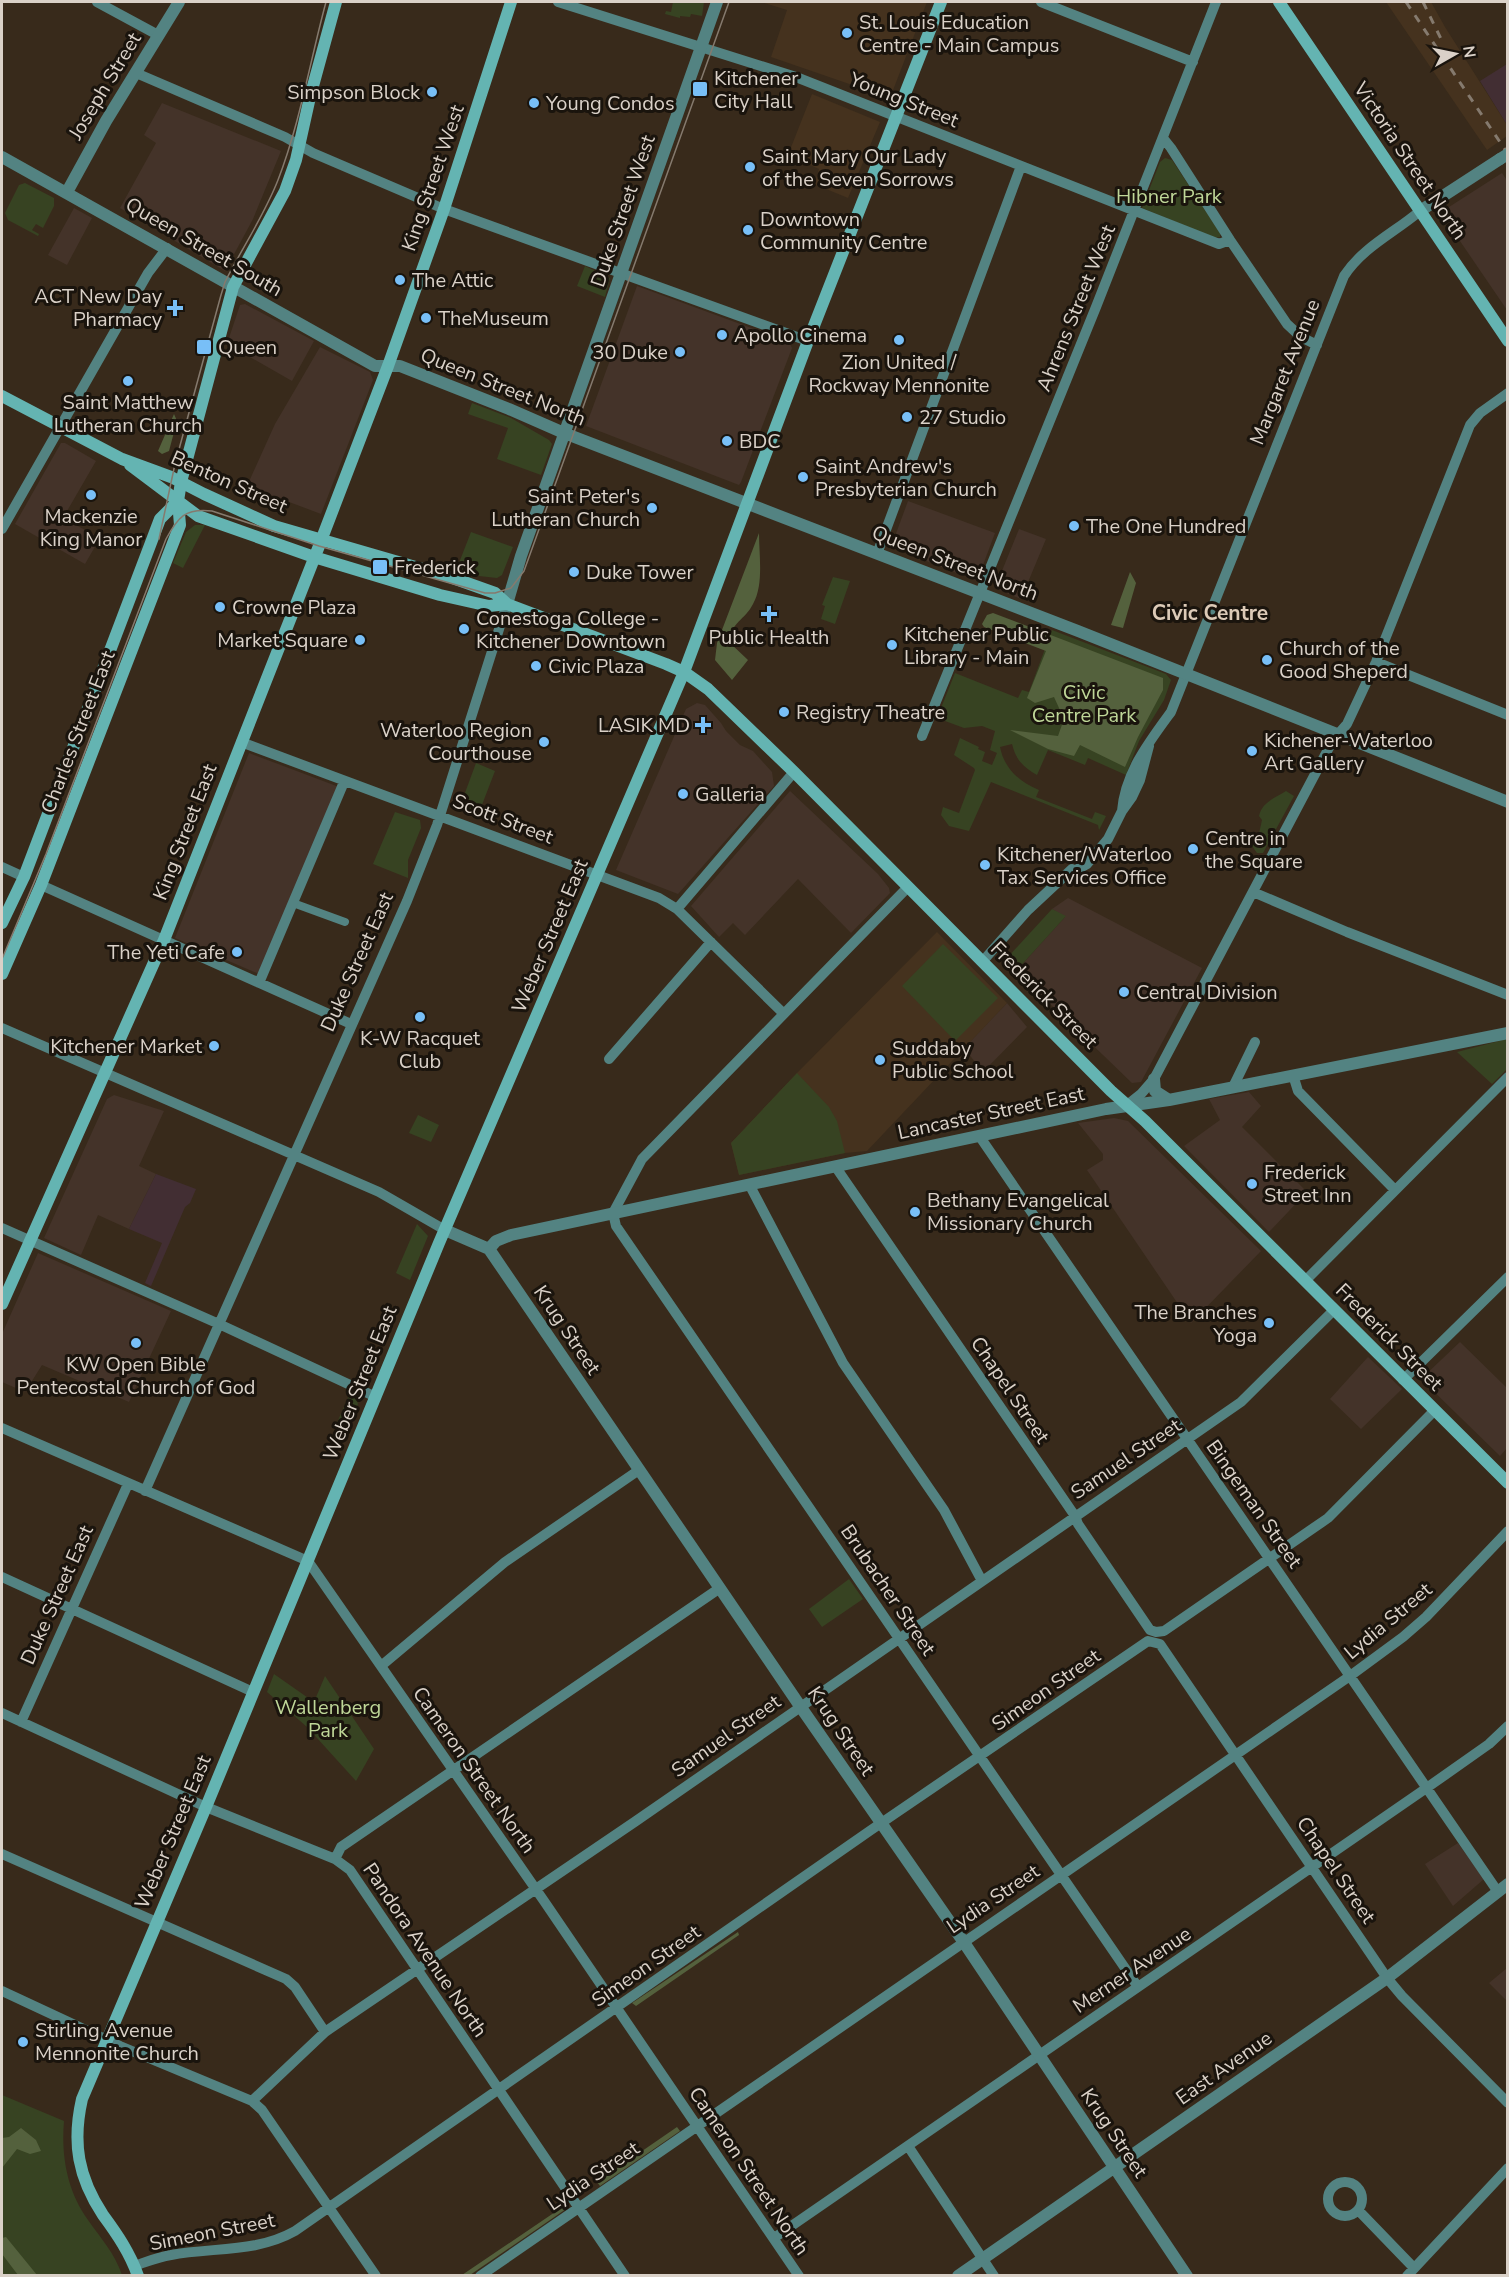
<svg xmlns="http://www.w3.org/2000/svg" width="1509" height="2277" font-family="'Nunito Sans',sans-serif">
<rect width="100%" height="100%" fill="#382a1b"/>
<path fill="#443329" d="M 162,103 L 281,151 L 253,219 L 225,271 L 120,208 L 156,143 L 144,135 Z
M 1502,173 L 1508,182 L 1507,310 L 1447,222 L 1449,207 Z
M 74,208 L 92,218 L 67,265 L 48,255 Z
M 637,286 L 789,342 L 792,348 L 741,482 L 739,485 L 586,426 Z
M 245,304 L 314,341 L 292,381 L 227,344 L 240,305 Z
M 320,347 L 370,372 L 373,380 L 321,514 L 247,486 L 275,424 Z
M 61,443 L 65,443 L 96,461 L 63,518 L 100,538 L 85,564 L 15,524 Z
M 908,501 L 995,533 L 977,581 L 891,547 Z
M 1019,529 L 1046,539 L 1021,599 L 995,588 Z
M 697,703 L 705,705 L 721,723 L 726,731 L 740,745 L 753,751 L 772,772 L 774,786 L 678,894 L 616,870 L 686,709 Z
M 249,753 L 339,787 L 259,974 L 175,938 Z
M 790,791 L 878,874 L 889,888 L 890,893 L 851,933 L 798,879 L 745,935 L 733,923 L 719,937 L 691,906 Z
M 1068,898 L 1202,968 L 1141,1082 L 1132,1083 L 1016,971 L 1065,917 L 1052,909 Z
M 1007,1003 L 1027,1027 L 983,1072 L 964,1048 Z
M 1249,1092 L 1261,1106 L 1242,1127 L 1307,1192 L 1269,1232 L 1184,1146 L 1220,1120 L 1209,1099 Z
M 114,1095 L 164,1111 L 139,1166 L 156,1174 L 129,1229 L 98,1215 L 81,1255 L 44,1238 L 107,1099 Z
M 1114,1118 L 1128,1121 L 1261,1251 L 1191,1323 L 1087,1170 L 1103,1160 L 1103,1154 L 1078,1123 Z
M 38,1253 L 171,1311 L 129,1402 L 42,1365 L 25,1392 L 2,1382 L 2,1334 Z
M 1460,1342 L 1507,1388 L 1507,1448 L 1500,1456 L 1421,1379 Z
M 1368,1357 L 1402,1389 L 1361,1429 L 1330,1399 Z
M 1458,1843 L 1484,1879 L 1453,1906 L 1425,1864 Z
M 1507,1968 L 1507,2001 L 1489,1983 Z"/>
<path fill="#422e33" d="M 1507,64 L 1507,125 L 1480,81 Z
M 156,1174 L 196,1189 L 190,1203 L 185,1207 L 151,1286 L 145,1283 L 162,1243 L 129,1229 Z"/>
<path fill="#45321e" d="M 761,2 L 927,2 L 890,98 L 771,57 L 787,10 Z
M 1386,2 L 1431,2 L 1445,27 L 1507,125 L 1507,136 L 1487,150 Z
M 812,94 L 880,122 L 848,198 L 814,184 L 819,169 L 788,155 Z
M 937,932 L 1007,1003 L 867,1151 L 845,1153 L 739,1175 L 731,1143 L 797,1073 Z"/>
<path fill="#374322" d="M 673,2 L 704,2 L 702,16 L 691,14 L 690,17 L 680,16 L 680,18 L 665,14 L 666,11 L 671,12 Z
M 1165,158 L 1172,160 L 1220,233 L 1220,237 L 1215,238 L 1142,208 L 1160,162 Z
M 25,183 L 54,198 L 54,206 L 43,228 L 36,224 L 32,230 L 39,234 L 38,236 L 8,220 L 5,213 L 19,185 Z
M 585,266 L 610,278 L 605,297 L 577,286 Z
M 472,403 L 511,418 L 549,440 L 552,444 L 541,475 L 497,459 L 508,428 L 468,414 Z
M 195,525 L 205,525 L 183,568 L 173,563 L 186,532 Z
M 471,532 L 513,547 L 502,575 L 497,578 L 479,576 L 457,568 Z
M 833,577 L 850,581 L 835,624 L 821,619 L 825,606 L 822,605 Z
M 1052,630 L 1166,674 L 1171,680 L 1164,700 L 1139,741 L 1126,775 L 1088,758 L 1085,765 L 1048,750 L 1037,775 C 1023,767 1016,760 1012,744 L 1000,747 C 1004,768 1019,782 1039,790 L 1036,797 L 1092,819 L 1095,812 L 1106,816 L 1099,830 L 1098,825 L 991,782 L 969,831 L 949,826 L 941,815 L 943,807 L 959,813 L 975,770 L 974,768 L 954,755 L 960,738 L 979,747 L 978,749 L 985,752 L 982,761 L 992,765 L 997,753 L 990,750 L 995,731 L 982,726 L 964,728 L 937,718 L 955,673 L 1018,698 L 1022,690 L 1029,692 Z
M 476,763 L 495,771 L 480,810 L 486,813 L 483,819 L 459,809 Z
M 1286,791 L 1294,796 L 1263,853 L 1257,853 L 1252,846 L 1253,841 L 1258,838 L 1262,820 L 1259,816 C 1262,802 1275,798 1286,791 Z
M 395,812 L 420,820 L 421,828 L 408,860 L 408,878 L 373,864 Z
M 1052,909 L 1066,916 L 1016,971 L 1006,959 Z
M 943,944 L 998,998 L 955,1041 L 902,986 Z
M 1507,1039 L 1507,1069 L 1492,1084 L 1457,1052 Z
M 797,1073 L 829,1107 L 837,1121 L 845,1153 L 739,1175 L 731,1143 Z
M 418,1115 L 439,1125 L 431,1142 L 409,1133 Z
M 417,1224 L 428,1236 L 410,1280 L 396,1273 Z
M 350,1393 L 355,1395 L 358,1404 L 348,1430 L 336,1425 Z
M 849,1579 L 863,1599 L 822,1627 L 809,1609 Z
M 274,1674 L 314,1702 L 325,1676 L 374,1749 L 356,1781 L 307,1727 L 267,1692 Z
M 2,2095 L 64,2121 C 61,2156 67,2191 88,2220 C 102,2240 114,2252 122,2275 L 2,2275 Z"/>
<path fill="#54613d" d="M 174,414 L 177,421 L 169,451 L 162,454 L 158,451 Z
M 759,533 C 759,555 764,585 753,604 C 745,620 731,622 729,642 L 748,660 L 732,680 L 715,660 L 717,643 Z
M 1130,572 L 1136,583 L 1123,628 L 1111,625 Z
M 993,613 L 1163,678 L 1163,690 L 1138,737 L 1125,767 L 1080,745 L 1074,756 L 1048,749 L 1010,730 L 1058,736 L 1064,719 L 1054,697 L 1035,703 L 1027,698 L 1046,651 L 984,627 L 982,624 L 987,615 Z
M 738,1932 L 739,1935 L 636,2006 L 632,2003 Z
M 677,2127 L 680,2131 L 600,2186 L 597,2182 Z
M 21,2128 L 36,2140 L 41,2151 L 30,2154 L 17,2149 L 2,2168 L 2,2138 L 9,2137 Z
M 564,2206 L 566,2209 L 470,2275 L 462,2275 Z
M 6,2237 L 37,2275 L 18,2275 L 2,2254 L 2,2238 Z"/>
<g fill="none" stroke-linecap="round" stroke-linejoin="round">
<path stroke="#538382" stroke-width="8" d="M 293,903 L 345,922"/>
<path stroke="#538382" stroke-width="10" d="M 97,2 L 158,35
M 558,2 L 796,77 L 1219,244 L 1230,240
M 1041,2 L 1193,62
M 136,73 L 285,137 L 313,153 L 444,209 L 808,341
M 1163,138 L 1171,148 L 1230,240 L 1287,324 L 1301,337 L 1317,345
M 2,529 L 148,273 L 167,248
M 877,554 L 1021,166
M 1376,662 L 1508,715
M 922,736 L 1096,307 L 1216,2
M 241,742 L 659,898 L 677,909 L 783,1013
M 1122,811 C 1125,773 1149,742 1171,712 L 1344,276 C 1363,247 1394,233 1420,211
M 2,867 L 24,877
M 1067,875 L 1087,864 L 1108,839 L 1122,811 L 1132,797 L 1140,780 L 1149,746
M 41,885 L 351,1024
M 908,887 L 642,1159 L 613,1213 L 616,1226 L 1138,1987
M 1253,892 L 1347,932 L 1508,995
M 677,909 L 794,772
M 982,962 L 1028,910 L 1072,869
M 259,983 L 344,782
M 2,1028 L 379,1192 L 445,1230
M 609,1059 L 711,942
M 1293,1075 L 1298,1091 L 1394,1189
M 1233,1087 L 1255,1042
M 1126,1106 L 1141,1094 L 1154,1079 L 1333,740 L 1347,724 L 1376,662 L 1470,425 L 1480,413 L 1508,393
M 980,1137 L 1498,1892
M 835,1166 L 1075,1516 L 1078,1524 L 1150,1630 L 1156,1632 L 1164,1631 L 1328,1518 L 1434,1411
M 749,1184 L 843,1363 L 944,1510 L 982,1581
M 2,1228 L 219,1324 L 376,1397
M 1305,1281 L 1508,1077
M 1403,1380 L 1508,1277
M 2,1428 L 308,1561 L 544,1901 L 799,2276
M 145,1491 L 407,901 L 437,825 L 507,604
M 2,1577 L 253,1692
M 381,1666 L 505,1562 L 639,1470
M 2,1713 L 206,1807 L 335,1859 L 350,1870 L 625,2276
M 21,1722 L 128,1484
M 2,1854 L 286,1979 L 295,1987 L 325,2032
M 335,1859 L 341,1847 L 720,1588
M 2,1991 L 120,2046 L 252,2101 L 262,2110 L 376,2276
M 252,2101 L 325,2032 L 636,1821 L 1241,1402 L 1334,1310
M 908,2146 L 994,2276
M1328 2199a17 17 0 1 1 34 0a17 17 0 1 1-34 0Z
M 1358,2210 L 1414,2268
M 774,2238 L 1428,1787 L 1489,1744 L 1508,1726
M 134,2266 C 146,2262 158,2257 171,2255 C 213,2247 256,2253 295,2231 L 871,1830 L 1148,1641 L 1160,1644 L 1387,1978 L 1402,1996 L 1508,2103
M 480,2276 L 1350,1676 L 1403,1637 L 1426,1617 L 1508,1531
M 1407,2276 L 1508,2168"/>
<path stroke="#538382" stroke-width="12" d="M 2,157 L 375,366 L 400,366 L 509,409 L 564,433 L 1078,631 L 1508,802
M 67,192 L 106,121 L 179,2
M 1420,211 L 1500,159
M 507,604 L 521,556 L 717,2
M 1154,1079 L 1155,1091 L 1169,1100
M 445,1230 L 489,1249 L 800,1706 L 963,1941 L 1187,2276
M 489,1249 L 496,1241 L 511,1235 L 1106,1109 L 1169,1100 L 1508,1033
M 958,2276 L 1387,1978 L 1508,1884"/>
<path stroke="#64b4b2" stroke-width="12" d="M 1279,2 L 1508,341
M 2,396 L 122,459 L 171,477 L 204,494 L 274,526 L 450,577 L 495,593 L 507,604 L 666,664 L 684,672 L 708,689 L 794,772 L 1111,1091 L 1145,1121 L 1508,1483
M 130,465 L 198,516 L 314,557 L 440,595 L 489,606 L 507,604
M 2,923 L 24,877 L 160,519 L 178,501
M 2,974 L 41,885 L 180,525 L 178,501 L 181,482 L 233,287 L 285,191 L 296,160 L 310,97 L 336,2
M 2,1304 L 164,940 L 319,546 L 388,366 L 444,209 L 511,2
M 138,2276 C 130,2253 117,2234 103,2215 C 78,2177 72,2143 82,2099 L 206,1807 L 439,1243 L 684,672 L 808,341 L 941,2"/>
<path stroke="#857a6e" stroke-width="1.5" d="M 159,539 L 175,464 L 221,295 L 225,282 C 242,248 264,216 278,180 C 300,123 310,61 326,2
M 2,959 L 46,854 L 166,539 C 178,517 185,508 212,511 L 319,546 L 485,593 L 495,593 L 511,588 L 524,571 L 729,2"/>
<path stroke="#857a6e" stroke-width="3" stroke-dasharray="8 8" stroke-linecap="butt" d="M 1406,2 L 1508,154
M 1423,2 L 1444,45"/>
<path stroke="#538382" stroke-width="12" d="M 1500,159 L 1508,154"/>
</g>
<g fill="#78bff7" stroke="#1a140d" stroke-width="2">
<circle cx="847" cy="33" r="6"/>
<rect x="692" y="81" width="16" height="16" rx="3"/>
<circle cx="432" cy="92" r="6"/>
<circle cx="534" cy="103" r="6"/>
<circle cx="750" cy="167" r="6"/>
<circle cx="748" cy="230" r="6"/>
<circle cx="400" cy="280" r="6"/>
<path d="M172 299h6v6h6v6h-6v6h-6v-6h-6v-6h6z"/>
<circle cx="426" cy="318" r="6"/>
<circle cx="722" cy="335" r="6"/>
<circle cx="899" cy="340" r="6"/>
<rect x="196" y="339" width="16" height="16" rx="3"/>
<circle cx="680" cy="352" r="6"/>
<circle cx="128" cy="381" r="6"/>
<circle cx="907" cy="417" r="6"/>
<circle cx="727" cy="441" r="6"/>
<circle cx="803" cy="477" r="6"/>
<circle cx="91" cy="495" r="6"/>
<circle cx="652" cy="508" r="6"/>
<circle cx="1074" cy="526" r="6"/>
<rect x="372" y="559" width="16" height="16" rx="3"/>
<circle cx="574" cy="572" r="6"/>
<circle cx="220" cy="607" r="6"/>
<path d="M766 605h6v6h6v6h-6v6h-6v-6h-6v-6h6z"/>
<circle cx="464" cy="629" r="6"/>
<circle cx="360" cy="640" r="6"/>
<circle cx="892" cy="645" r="6"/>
<circle cx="1267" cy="660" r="6"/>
<circle cx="536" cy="666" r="6"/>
<circle cx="784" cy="712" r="6"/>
<path d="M700 716h6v6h6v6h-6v6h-6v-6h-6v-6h6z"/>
<circle cx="544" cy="742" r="6"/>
<circle cx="1252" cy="751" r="6"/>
<circle cx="683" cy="794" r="6"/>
<circle cx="1193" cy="849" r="6"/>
<circle cx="985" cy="865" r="6"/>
<circle cx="237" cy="952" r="6"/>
<circle cx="1124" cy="992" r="6"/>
<circle cx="420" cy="1017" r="6"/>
<circle cx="214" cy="1046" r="6"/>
<circle cx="880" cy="1060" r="6"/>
<circle cx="1252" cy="1184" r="6"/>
<circle cx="915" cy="1212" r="6"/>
<circle cx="1269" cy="1323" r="6"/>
<circle cx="136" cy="1343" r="6"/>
<circle cx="23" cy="2042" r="6"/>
</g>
<g text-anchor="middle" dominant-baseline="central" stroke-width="6" stroke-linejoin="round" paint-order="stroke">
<g font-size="20" fill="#dad1c8" stroke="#1a140d" text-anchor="start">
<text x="859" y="22">St. Louis Education<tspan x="859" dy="23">Centre - Main Campus</tspan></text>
<text x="714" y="78">Kitchener<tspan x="714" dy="23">City Hall</tspan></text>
<text x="420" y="92" text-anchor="end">Simpson Block</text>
<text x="546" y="103">Young Condos</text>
<text x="762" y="156">Saint Mary Our Lady<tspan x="762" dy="23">of the Seven Sorrows</tspan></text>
<text x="760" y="219">Downtown<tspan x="760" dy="23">Community Centre</tspan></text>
<text x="412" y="280">The Attic</text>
<text x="162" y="296" text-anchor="end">ACT New Day<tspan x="162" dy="23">Pharmacy</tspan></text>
<text x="438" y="318">TheMuseum</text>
<text x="734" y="335">Apollo Cinema</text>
<text x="218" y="347">Queen</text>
<text x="668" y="352" text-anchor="end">30 Duke</text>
<text x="899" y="362" text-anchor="middle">Zion United /<tspan x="899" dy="23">Rockway Mennonite</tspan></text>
<text x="128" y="402" text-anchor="middle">Saint Matthew<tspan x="128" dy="23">Lutheran Church</tspan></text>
<text x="919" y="417">27 Studio</text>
<text x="739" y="441">BDC</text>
<text x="815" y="466">Saint Andrew's<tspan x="815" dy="23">Presbyterian Church</tspan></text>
<text x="640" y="496" text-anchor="end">Saint Peter's<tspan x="640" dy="23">Lutheran Church</tspan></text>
<text x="91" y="516" text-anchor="middle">Mackenzie<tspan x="91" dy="23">King Manor</tspan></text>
<text x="1086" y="526">The One Hundred</text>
<text x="394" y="567">Frederick</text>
<text x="586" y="572">Duke Tower</text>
<text x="232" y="607">Crowne Plaza</text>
<text x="476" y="618">Conestoga College -<tspan x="476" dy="23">Kitchener Downtown</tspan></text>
<text x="904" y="634">Kitchener Public<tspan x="904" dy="23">Library - Main</tspan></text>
<text x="769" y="637" text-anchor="middle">Public Health</text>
<text x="348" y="640" text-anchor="end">Market Square</text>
<text x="1279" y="648">Church of the<tspan x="1279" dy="23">Good Sheperd</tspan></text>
<text x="548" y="666">Civic Plaza</text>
<text x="796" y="712">Registry Theatre</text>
<text x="690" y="725" text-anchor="end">LASIK MD</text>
<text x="532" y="730" text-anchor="end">Waterloo Region<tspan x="532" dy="23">Courthouse</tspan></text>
<text x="1264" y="740">Kichener-Waterloo<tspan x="1264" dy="23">Art Gallery</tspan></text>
<text x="695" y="794">Galleria</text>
<text x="1205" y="838">Centre in<tspan x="1205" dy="23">the Square</tspan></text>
<text x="997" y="854">Kitchener/Waterloo<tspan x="997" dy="23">Tax Services Office</tspan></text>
<text x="225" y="952" text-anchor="end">The Yeti Cafe</text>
<text x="1136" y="992">Central Division</text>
<text x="420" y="1038" text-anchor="middle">K-W Racquet<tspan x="420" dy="23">Club</tspan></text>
<text x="202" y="1046" text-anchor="end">Kitchener Market</text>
<text x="892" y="1048">Suddaby<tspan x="892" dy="23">Public School</tspan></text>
<text x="1264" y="1172">Frederick<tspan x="1264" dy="23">Street Inn</tspan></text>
<text x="927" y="1200">Bethany Evangelical<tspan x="927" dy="23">Missionary Church</tspan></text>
<text x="1257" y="1312" text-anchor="end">The Branches<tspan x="1257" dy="23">Yoga</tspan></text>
<text x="136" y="1364" text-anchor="middle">KW Open Bible<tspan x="136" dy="23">Pentecostal Church of God</tspan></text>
<text x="35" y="2030">Stirling Avenue<tspan x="35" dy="23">Mennonite Church</tspan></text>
</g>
<g font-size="20" fill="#dad1c8" stroke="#1a140d">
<text transform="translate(105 86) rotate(-59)">Joseph Street</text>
<text transform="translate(904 100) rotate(22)">Young Street</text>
<text transform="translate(1410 161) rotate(56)">Victoria Street North</text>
<text transform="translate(433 178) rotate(-71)">King Street West</text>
<text transform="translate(623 211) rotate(-71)">Duke Street West</text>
<text transform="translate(204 247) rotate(30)">Queen Street South</text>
<text transform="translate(1076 308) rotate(-68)">Ahrens Street West</text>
<text transform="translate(1285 372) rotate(-68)">Margaret Avenue</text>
<text transform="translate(503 387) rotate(22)">Queen Street North</text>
<text transform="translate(229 482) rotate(24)">Benton Street</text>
<text transform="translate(955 563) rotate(21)">Queen Street North</text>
<text transform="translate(78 732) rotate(-69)">Charles Street East</text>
<text transform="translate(503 819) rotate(21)">Scott Street</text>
<text transform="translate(185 832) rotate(-69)">King Street East</text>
<text transform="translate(550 936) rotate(-67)">Weber Street East</text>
<text transform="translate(357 962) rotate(-66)">Duke Street East</text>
<text transform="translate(1044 995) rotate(45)">Frederick Street</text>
<text transform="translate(991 1113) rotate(-12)">Lancaster Street East</text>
<text transform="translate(567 1330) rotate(56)">Krug Street</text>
<text transform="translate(1389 1337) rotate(45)">Frederick Street</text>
<text transform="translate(360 1383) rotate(-68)">Weber Street East</text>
<text transform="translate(1010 1390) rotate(56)">Chapel Street</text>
<text transform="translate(1126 1459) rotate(-34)">Samuel Street</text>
<text transform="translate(1254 1504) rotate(55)">Bingeman Street</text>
<text transform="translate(888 1590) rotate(56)">Brubacher Street</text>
<text transform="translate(57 1595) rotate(-66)">Duke Street East</text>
<text transform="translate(1388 1621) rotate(-40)">Lydia Street</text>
<text transform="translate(1046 1690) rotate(-35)">Simeon Street</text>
<text transform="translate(841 1731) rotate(56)">Krug Street</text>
<text transform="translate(726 1736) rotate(-35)">Samuel Street</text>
<text transform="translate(474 1770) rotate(55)">Cameron Street North</text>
<text transform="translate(173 1832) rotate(-67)">Weber Street East</text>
<text transform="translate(1336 1870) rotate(56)">Chapel Street</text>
<text transform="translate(993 1899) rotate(-34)">Lydia Street</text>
<text transform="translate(425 1950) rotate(56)">Pandora Avenue North</text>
<text transform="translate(646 1966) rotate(-35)">Simeon Street</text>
<text transform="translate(1132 1970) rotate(-34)">Merner Avenue</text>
<text transform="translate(1224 2068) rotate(-35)">East Avenue</text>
<text transform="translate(1114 2133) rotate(56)">Krug Street</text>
<text transform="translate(749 2171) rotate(56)">Cameron Street North</text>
<text transform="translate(593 2176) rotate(-34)">Lydia Street</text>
<text transform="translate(212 2232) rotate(-11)">Simeon Street</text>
</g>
<g font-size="20" fill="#bfd798" stroke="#1a140d">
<text x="1169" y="196">Hibner Park</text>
<text x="1084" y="692">Civic<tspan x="1084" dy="23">Centre Park</tspan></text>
<text x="328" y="1707">Wallenberg<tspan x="328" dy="23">Park</tspan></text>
</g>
<g font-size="21" font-weight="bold" fill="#dccab7" stroke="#1a140d">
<text x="1210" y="613">Civic Centre</text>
</g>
</g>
<rect width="1509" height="2277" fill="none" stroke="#dad1c8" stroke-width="6"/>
<g transform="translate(1455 54) rotate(81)" stroke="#1a140d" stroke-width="4.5" paint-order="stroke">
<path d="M0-4.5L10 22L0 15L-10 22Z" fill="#dad1c8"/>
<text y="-9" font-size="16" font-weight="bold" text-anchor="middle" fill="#dad1c8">N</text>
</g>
</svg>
